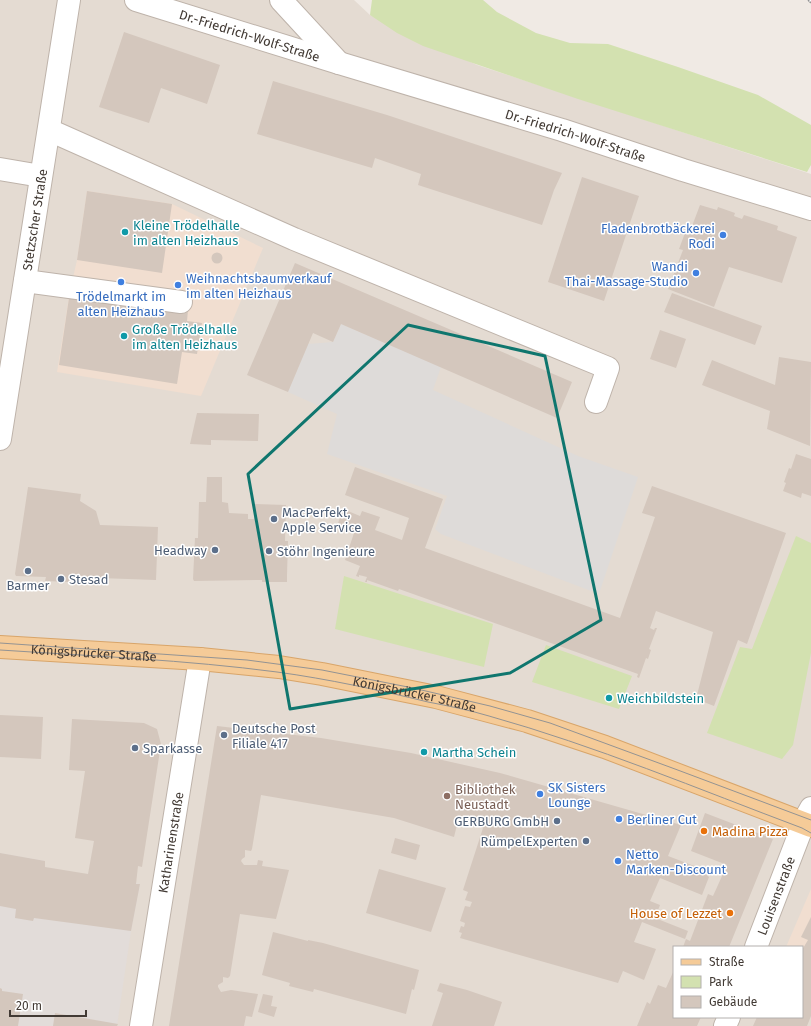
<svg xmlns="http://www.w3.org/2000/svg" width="811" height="1026" font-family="'Fira Sans',sans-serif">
<rect width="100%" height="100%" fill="#f0eae4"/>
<path fill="#e4dbd2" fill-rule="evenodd" d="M 0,0 L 354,0 L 370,15 L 477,65 L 811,174 L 811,1026 L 0,1026 ZM 674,947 L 802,947 L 802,1017 L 674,1017 Z"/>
<path fill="#f1ded0" d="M 87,191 L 172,204 L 263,248 L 201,396 L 57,372 L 70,291 L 77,260 Z
M 811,889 L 811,957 L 802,953 L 802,947 L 786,947 Z"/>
<path fill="#e2dcd9" d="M 0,853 L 45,861 L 45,867 L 140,884 L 131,931 L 117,1026 L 0,1026 Z"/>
<path fill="#d3e1b0" d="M 372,0 L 483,0 L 497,12 L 536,33 L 570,43 L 608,44 L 678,67 L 758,95 L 811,125 L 811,165 L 807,172 L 578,99 L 423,46 L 397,33 L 370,15 Z
M 796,536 L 811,543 L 811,653 L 793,745 L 782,759 L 707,733 L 740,647 L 752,649 Z
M 344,576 L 493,624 L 484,667 L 335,629 Z
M 546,645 L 632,676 L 619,709 L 532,682 Z"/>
<path fill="#dedbd9" d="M 341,324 L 441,367 L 433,390 L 578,456 L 638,477 L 599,594 L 441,534 L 435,529 L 447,496 L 327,454 L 337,414 L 288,392 L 308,344 L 333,342 Z"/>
<path fill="#d4c7bd" d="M 124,32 L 220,65 L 207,104 L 161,88 L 149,123 L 99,107 Z
M 273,81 L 387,115 L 562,173 L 554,190 L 542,225 L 418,185 L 421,174 L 375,158 L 372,168 L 257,134 Z
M 582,177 L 639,196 L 604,301 L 548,282 Z
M 87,191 L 172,204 L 162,273 L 77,260 Z
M 700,205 L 717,210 L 718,207 L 735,213 L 734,216 L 742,219 L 744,215 L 778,226 L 777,230 L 797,237 L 782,283 L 729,267 L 714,307 L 668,289 L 683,250 L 679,249 L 685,233 L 689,234 Z
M211.5 258a5.5 5.5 0 1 1 11 0a5.5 5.5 0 1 1-11 0Z
M 295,263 L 572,382 L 557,418 L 341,324 L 333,342 L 313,333 L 288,392 L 247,375 Z
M 70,291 L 188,310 L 187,321 L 202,323 L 197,354 L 182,352 L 177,384 L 59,365 Z
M 672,293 L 762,326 L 755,345 L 664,312 Z
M 660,330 L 686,339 L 676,368 L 650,359 Z
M 779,357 L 811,362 L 810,446 L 767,429 L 770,411 L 702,385 L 712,360 L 775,385 Z
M 197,413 L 259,414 L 258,441 L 211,440 L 211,445 L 190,444 Z
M 796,454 L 811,459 L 811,496 L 802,493 L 801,498 L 783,491 L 786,483 L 784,482 L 789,468 L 791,469 Z
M 355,467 L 443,499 L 425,548 L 620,618 L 655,517 L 642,513 L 652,486 L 786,533 L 747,644 L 738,640 L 714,706 L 696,699 L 713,632 L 656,611 L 650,628 L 654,630 L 655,628 L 657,628 L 649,649 L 651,650 L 648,659 L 646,658 L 639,678 L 637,677 L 638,674 L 399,589 L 398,591 L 367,580 L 367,582 L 365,582 L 367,577 L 359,575 L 359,577 L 356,576 L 360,566 L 345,560 L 354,533 L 337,526 L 343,509 L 360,516 L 362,511 L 380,517 L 375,530 L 402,540 L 409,518 L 345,495 Z
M 207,477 L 222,477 L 222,502 L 228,503 L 229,513 L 248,514 L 248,519 L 254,519 L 255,504 L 286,505 L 285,541 L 288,541 L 287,575 L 287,582 L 262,582 L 262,580 L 194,581 L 193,579 L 195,538 L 198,538 L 199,502 L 206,502 Z
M 28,487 L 81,494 L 80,501 L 96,511 L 100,525 L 158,527 L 156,580 L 71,577 L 71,582 L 45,581 L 46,577 L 16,576 L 15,574 Z
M 0,715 L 43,717 L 41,759 L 0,757 Z
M 72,719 L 144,723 L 157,729 L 161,744 L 142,867 L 138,866 L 136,884 L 140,884 L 131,931 L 34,918 L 33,921 L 15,918 L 16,909 L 0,906 L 0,853 L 45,861 L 45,867 L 88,874 L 94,841 L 75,838 L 85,771 L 69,770 Z
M 217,726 L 321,738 L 411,753 L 500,773 L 681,825 L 668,856 L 697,867 L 709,877 L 702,895 L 660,878 L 650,901 L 660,905 L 655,918 L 688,931 L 685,939 L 642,922 L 634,942 L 656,949 L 644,980 L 623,971 L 618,983 L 460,938 L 462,933 L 459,932 L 461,926 L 464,927 L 465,923 L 460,921 L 465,906 L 470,907 L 472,902 L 465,900 L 468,892 L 463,890 L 483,828 L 458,821 L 454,837 L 394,818 L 261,795 L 252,849 L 251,851 L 245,850 L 245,857 L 242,859 L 241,861 L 244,865 L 257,865 L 258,860 L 263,861 L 262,866 L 289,870 L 276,919 L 240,914 L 230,976 L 228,978 L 223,977 L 223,982 L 218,985 L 218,987 L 221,992 L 231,990 L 258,994 L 252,1017 L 246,1016 L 244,1026 L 169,1026 Z
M 705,813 L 773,839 L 729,947 L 683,947 L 686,939 L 690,941 L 708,894 L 713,896 L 727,865 L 691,851 Z
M 395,838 L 420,845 L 416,860 L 391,853 Z
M 379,869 L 446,888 L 431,932 L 366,913 Z
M 811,917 L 811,1016 L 807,1026 L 753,1026 L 757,1017 L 802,1017 L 802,950 L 808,940 L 801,937 Z
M 273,932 L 308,941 L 308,940 L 323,943 L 419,970 L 414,990 L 412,989 L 406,1014 L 314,989 L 313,992 L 289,986 L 290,983 L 262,975 Z
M 674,970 L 674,1017 L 701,1017 L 697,1026 L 637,1026 L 647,1002 L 650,1004 L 658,985 L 666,988 Z
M 440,983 L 467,990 L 502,1002 L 494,1026 L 432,1026 L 443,993 L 437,991 Z
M 0,988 L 2,989 L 2,991 L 23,994 L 18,1026 L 0,1026 Z
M 263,994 L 273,996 L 271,1006 L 277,1007 L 274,1017 L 258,1012 Z
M 55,1013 L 118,1024 L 117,1026 L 53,1026 Z"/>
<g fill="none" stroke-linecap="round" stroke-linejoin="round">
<g stroke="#beb3aa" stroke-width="24">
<g id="minor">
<path id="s1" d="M 136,0 L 339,63 L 562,130 L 683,170 L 811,209"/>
<path d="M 281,0 L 339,63"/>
<path d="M 49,130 L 294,239 L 608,368 L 596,402"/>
<path d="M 0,169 L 41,176"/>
<path d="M 25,281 L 181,302"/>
<path id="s2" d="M 0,439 L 69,0"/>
<path id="s3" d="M 756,947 L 806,817 L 811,808"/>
<path id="s4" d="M 141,1026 L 200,659"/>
<path d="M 725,1026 L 729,1017"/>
</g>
</g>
<g stroke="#d8a56a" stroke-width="24">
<g id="major">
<path id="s5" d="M 0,647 L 200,659 L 279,667 L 322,674 L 436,697 L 527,721 L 605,747 L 811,826"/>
</g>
</g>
<use href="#minor" stroke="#fff" stroke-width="22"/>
<use href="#major" stroke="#f5cb98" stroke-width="22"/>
<path stroke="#939393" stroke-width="1" d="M 0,643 L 247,660 L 322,670 L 413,688 L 490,706 L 550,723 L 675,769 L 811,820
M 0,650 C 92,656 186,660 277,672 C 328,679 379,690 428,702 C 449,706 469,710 489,716 C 596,746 698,789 802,828 L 811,833"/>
<g stroke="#939393" stroke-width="4.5">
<path id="rail" d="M 810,0 L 811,1"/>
</g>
<use href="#rail" stroke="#fff" stroke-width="3" stroke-dasharray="9" stroke-linecap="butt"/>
</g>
<path fill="none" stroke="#0f766e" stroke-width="3" stroke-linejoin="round" d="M 408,325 L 545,356 L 601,620 L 510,673 L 290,709 L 248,474 Z"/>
<g fill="#0f9aa8" stroke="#fff" stroke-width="1.5">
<circle cx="125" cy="232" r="4"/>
<circle cx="124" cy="336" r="4"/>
<circle cx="609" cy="698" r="4"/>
<circle cx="424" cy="752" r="4"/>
</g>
<g fill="#3f7fe0" stroke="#fff" stroke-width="1.5">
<circle cx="723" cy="235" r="4"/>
<circle cx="696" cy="273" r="4"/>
<circle cx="121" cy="282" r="4"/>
<circle cx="178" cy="285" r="4"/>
<circle cx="540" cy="794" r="4"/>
<circle cx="619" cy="819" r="4"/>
<circle cx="618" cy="861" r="4"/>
</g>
<g fill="#5c6f8a" stroke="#fff" stroke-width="1.5">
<circle cx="274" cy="519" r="4"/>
<circle cx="215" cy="550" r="4"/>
<circle cx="269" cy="551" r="4"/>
<circle cx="28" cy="571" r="4"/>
<circle cx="61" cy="579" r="4"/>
<circle cx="224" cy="735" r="4"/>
<circle cx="135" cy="748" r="4"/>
<circle cx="557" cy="821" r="4"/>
<circle cx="586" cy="841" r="4"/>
</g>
<circle fill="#8d6e63" stroke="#fff" stroke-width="1.5" cx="447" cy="796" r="4"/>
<g fill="#e8710a" stroke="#fff" stroke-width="1.5">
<circle cx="704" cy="831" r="4"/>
<circle cx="730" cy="913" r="4"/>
</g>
<g text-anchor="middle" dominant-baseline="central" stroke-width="3" stroke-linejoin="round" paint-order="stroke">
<g font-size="13" fill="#423a34" stroke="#fff">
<text stroke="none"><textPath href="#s1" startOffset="119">Dr.-Friedrich-Wolf-Straße</textPath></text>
<text stroke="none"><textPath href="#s1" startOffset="460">Dr.-Friedrich-Wolf-Straße</textPath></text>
<text stroke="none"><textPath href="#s2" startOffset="222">Stetzscher Straße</textPath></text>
<text stroke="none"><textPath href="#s5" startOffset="94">Königsbrücker Straße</textPath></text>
<text stroke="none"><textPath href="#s5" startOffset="418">Königsbrücker Straße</textPath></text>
<text stroke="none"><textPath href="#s4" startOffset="186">Katharinenstraße</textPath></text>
<text stroke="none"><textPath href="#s3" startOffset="55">Louisenstraße</textPath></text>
</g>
<g font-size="13" fill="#0d838f" stroke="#fff" text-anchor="start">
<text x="133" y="225">Kleine Trödelhalle<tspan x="133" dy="15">im alten Heizhaus</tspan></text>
<text x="132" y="329">Große Trödelhalle<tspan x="132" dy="15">im alten Heizhaus</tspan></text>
<text x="617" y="698">Weichbildstein</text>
<text x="432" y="752">Martha Schein</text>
</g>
<g font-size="13" fill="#366cbe" stroke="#fff" text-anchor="start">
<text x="715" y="228" text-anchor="end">Fladenbrotbäckerei<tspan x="715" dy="15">Rodi</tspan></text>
<text x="688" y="266" text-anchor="end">Wandi<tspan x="688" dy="15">Thai-Massage-Studio</tspan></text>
<text x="186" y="278">Weihnachtsbaumverkauf<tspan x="186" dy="15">im alten Heizhaus</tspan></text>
<text x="121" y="296" text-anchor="middle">Trödelmarkt im<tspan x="121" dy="15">alten Heizhaus</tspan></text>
<text x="548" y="787">SK Sisters<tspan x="548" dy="15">Lounge</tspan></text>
<text x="627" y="819">Berliner Cut</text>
<text x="626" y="854">Netto<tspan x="626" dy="15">Marken-Discount</tspan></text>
</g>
<g font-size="13" fill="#4e5e75" stroke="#fff" text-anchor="start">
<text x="282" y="512">MacPerfekt,<tspan x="282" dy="15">Apple Service</tspan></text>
<text x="207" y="550" text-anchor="end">Headway</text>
<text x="277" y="551">Stöhr Ingenieure</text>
<text x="69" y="579">Stesad</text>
<text x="28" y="585" text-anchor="middle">Barmer</text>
<text x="232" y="728">Deutsche Post<tspan x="232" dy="15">Filiale 417</tspan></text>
<text x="143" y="748">Sparkasse</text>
<text x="549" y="821" text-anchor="end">GERBURG GmbH</text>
<text x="578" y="841" text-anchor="end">RümpelExperten</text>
</g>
<g font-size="13" fill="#785e54" stroke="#fff" text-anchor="start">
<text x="455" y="789">Bibliothek<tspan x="455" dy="15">Neustadt</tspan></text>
</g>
<g font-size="13" fill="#c56008" stroke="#fff" text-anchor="start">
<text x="712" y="831">Madina Pizza</text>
<text x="722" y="913" text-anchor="end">House of Lezzet</text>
</g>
</g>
<rect x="673" y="946" width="130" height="72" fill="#ffffff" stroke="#b3b0ae"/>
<rect x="681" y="959" width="20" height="6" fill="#f5cb98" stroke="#b3b0ae"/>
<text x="709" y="966" font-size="12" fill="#423a34">Straße</text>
<rect x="681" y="976" width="20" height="12" fill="#d3e1b0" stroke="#b3b0ae"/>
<text x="709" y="986" font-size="12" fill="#423a34">Park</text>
<rect x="681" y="996" width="20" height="12" fill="#d4c7bd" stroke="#b3b0ae"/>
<text x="709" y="1006" font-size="12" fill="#423a34">Gebäude</text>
<path d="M10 1010v6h76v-6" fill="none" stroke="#423a34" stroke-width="2"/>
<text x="16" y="1010" font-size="12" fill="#423a34" stroke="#ffffff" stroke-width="3" paint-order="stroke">20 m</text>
</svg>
